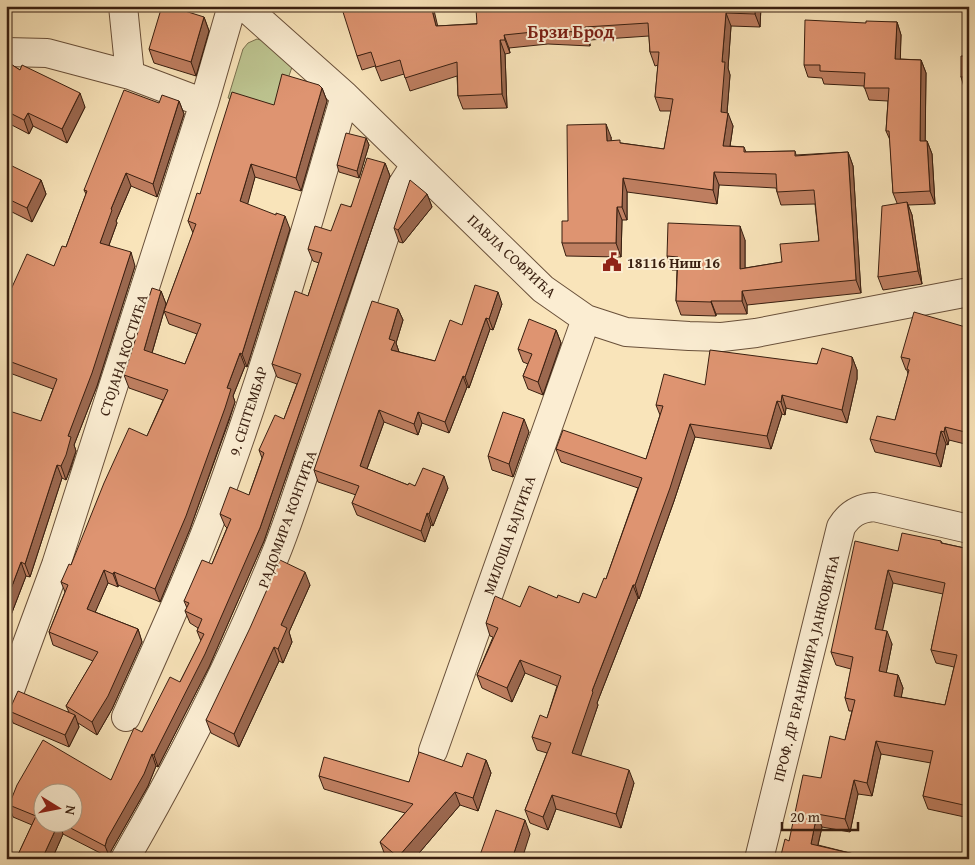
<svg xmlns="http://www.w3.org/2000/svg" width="975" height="865" font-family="'Gentium Book Plus',serif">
<rect width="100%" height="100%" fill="#f9e4ba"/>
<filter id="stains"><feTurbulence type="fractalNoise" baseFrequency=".004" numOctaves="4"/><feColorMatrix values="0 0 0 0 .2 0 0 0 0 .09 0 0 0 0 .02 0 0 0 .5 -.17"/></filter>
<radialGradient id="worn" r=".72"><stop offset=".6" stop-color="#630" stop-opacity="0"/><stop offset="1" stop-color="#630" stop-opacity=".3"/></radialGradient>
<path fill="#bdc490" stroke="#7b7250" d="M 257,39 L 264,41 L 292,67 L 276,114 L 228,98 L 243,49 L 248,43 Z"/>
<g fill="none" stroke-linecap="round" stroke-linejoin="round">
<g stroke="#69503a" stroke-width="30">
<path id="minor" d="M 123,6 L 130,75
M 244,6 L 345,96 L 543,289 L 586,319 L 626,332 L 689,336 L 722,337 L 756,333 L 969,292
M 6,52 L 47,53 L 130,75 L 204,103
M 6,701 L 56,565 L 204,103 L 232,6
M 126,717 C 162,636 199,556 228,472 C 272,349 308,222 345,96
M 433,751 L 586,319
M 125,859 C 181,762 232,662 274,558 C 287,527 297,494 308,462 C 341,371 370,279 401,187 L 415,165
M 759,859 L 841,527 C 849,514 859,508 874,507 L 969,529"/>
</g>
<use href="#minor" stroke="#fbedd2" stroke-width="28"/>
</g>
<path fill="#bf7f61" stroke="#391f10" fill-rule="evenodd" d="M 761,6 L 760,27 L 731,26 L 728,68 L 730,75 L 727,113 L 733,126 L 730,146 L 744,147 L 746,152 L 795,151 L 796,155 L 848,152 L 853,166 L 861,293 L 747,305 L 747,314 L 716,314 L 716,316 L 681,315 L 676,301 L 677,270 L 672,270 L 667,256 L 745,240 L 745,268 L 782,262 L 819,241 L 815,204 L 781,205 L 777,192 L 776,188 L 719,185 L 717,204 L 627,192 L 627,220 L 622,220 L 621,257 L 566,256 L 562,243 L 568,221 L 611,137 L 611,141 L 621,143 L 664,149 L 671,111 L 660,111 L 655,97 L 658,65 L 655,66 L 650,52 L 649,36 L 590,40 L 590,46 L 548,44 L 509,48 L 510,53 L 505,54 L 507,108 L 463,109 L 458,96 L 457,76 L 410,91 L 404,74 L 381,81 L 375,66 L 362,70 L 357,56 L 438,26 Z
M 204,17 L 209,31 L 196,76 L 154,63 L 149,49 Z
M 897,22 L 901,35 L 900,59 L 921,60 L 926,73 L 925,141 L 927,141 L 932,154 L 935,204 L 908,205 L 912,215 L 922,284 L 883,290 L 878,277 L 897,203 L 893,193 L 890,140 L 886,131 L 888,101 L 869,100 L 864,86 L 824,84 L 822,78 L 808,77 L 804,65 L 866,23 Z
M 969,56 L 969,90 L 965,90 L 961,77 Z
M 6,61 L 20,70 L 85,107 L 67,143 L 33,126 L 29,134 L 6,122 Z
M 322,88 L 327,101 L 301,191 L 255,177 L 247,204 L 290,229 L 247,367 L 245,366 L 233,396 L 235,402 L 229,421 L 190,529 L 160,602 L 118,585 L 118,587 L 108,583 L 95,612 L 138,629 L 142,642 L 112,709 L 97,735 L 78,723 L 79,727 L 69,747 L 13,723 L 9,711 L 69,712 L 66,706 L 93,661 L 53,645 L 49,632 L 65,592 L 61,582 L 71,565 L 147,436 L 163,400 L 129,388 L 124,375 L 161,291 L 166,304 L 152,353 L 185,364 L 197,334 L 169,324 L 164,311 L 193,233 L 188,221 L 200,194 L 274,105 Z
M 179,101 L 184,114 L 157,197 L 131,186 L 116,221 L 117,223 L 109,245 L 135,266 L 97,386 L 74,445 L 76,451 L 71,468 L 66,480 L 62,478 L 30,577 L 26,576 L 6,628 L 41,421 L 53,389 L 7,372 L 6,374 L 6,295 L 8,296 L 54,266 L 66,247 L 86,194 L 84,190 L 159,103 Z
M 366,138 L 369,145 L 359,178 L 339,172 L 337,165 Z
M 385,163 L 390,176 L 264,541 L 209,667 L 158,767 L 156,766 L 148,786 L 111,851 L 110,858 L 63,834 L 52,859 L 16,859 L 32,825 L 13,817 L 9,805 L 111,780 L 142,732 L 180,682 L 201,641 L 197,631 L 198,628 L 190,623 L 185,611 L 187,608 L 184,601 L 212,564 L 227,528 L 225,526 L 220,514 L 249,495 L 262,458 L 259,450 L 284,419 L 297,384 L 277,377 L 272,364 L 308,296 L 319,263 L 313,261 L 308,249 L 331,231 Z
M 6,172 L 41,180 L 46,194 L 32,222 L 6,209 Z
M 427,194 L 432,207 L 403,243 L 399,242 L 394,228 Z
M 969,218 L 969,247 L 966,239 Z
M 502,304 L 493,330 L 490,329 L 469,388 L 467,387 L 449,433 L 422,423 L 418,435 L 384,422 L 367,469 L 408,485 L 448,488 L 433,526 L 431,525 L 425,542 L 357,515 L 352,503 L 356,495 L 318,482 L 314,470 L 398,309 L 403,320 L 396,343 L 399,352 L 435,361 L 462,325 Z
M 969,328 L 969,445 L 949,440 L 948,445 L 946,444 L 941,467 L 875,452 L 870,439 L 895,420 L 908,374 L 907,370 L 906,370 L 901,357 Z
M 556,330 L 561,343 L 543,395 L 528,389 L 523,376 L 528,364 L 523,362 L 518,349 Z
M 852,357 L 857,370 L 857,379 L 847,423 L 786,408 L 785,415 L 782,414 L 771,449 L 695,437 L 674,501 L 639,599 L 638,598 L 597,703 L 598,705 L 580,756 L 634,783 L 621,828 L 556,809 L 548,830 L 530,823 L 525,810 L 547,753 L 537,750 L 532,737 L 547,718 L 557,686 L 525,673 L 512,702 L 482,688 L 477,675 L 493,637 L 490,636 L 486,623 L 520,607 L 557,598 L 579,603 L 596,598 L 606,579 L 638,488 L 561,462 L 556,449 L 646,459 L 660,415 L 656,405 L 705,385 Z
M 529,432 L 513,477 L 492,470 L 488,456 Z
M 941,541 L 942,543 L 969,549 L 969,818 L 928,809 L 923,796 L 931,763 L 881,754 L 872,796 L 858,794 L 850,832 L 822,827 L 818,845 L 858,855 L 860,859 L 780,859 L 821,778 L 845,740 L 852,711 L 849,711 L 845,698 L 851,669 L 836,665 L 831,652 L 898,551 ZM 893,583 L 943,594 L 931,650 L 936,663 L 954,667 L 945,705 L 901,697 L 903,688 L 898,675 L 886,673 L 892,644 L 882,630 Z
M 310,585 L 289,632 L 292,642 L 283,663 L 279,661 L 239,747 L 211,733 L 206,720 Z
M 486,760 L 491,773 L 478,811 L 460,805 L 414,859 L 389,859 L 385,855 L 380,842 L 405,813 L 324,789 L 319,776 L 409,782 Z"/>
<path fill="#9b684f" stroke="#391f10" d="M 431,6 L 433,6 L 441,40 L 436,26 Z
M 755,6 L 761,6 L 760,27 L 755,14 Z
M 726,13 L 731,26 L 728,68 L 730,75 L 726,125 L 721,112 L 722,62 Z
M 204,17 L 209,31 L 196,76 L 191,62 Z
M 897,22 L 901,35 L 900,72 L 895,59 Z
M 585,27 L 590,40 L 590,46 L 585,32 Z
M 504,35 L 509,48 L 510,53 L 505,40 Z
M 500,40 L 505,54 L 507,108 L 502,94 Z
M 921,60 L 926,73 L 925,154 L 920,141 Z
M 322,88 L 327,101 L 301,191 L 296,178 Z
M 80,93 L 85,107 L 67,143 L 62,129 Z
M 179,101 L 184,114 L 157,197 L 153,184 Z
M 28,113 L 33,126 L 29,134 L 24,120 Z
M 728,113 L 733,126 L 728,159 L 723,146 Z
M 606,124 L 611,137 L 612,154 L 607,141 Z
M 366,138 L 369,145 L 359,178 L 357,171 Z
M 927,141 L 932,154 L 935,204 L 930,191 Z
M 848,152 L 853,166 L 861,293 L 856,280 Z
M 385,163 L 390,176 L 264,541 L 209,667 L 158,767 L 154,755 L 260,528 Z
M 251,164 L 255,177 L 245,214 L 240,201 Z
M 714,172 L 719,185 L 717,204 L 713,190 Z
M 126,173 L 131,186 L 116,221 L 117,223 L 105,256 L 100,243 L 111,209 Z
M 623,178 L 627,192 L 627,220 L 622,207 Z
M 41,180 L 46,194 L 32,222 L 27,208 Z
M 427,194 L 432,207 L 403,243 L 398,230 Z
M 907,202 L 912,215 L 922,284 L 918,271 Z
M 617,207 L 622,220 L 621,257 L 616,243 Z
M 285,216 L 290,229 L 247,367 L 242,354 Z
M 740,226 L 745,240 L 745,282 L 740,269 Z
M 131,252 L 135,266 L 97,386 L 74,445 L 76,451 L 66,480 L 61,466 L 68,436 Z
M 161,291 L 166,304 L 149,363 L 144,350 Z
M 742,291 L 747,305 L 747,314 L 742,301 Z
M 498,292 L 502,304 L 493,330 L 489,319 Z
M 711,301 L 716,314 L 716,316 L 711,302 Z
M 398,309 L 403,320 L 396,343 L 399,352 L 391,350 L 389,339 Z
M 486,318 L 490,329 L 469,388 L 465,377 Z
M 556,330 L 561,343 L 543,395 L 538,382 Z
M 240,353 L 245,366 L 233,396 L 235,402 L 190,529 L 160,602 L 155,589 L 227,388 Z
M 852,357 L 857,370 L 857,379 L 847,423 L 842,410 Z
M 463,376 L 467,387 L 449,433 L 445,422 Z
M 782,395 L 786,408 L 785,415 L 781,402 Z
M 777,401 L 782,414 L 771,449 L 767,436 Z
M 379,410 L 384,422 L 364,477 L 360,466 Z
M 418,412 L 422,423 L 418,435 L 414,424 Z
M 524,419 L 529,432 L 513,477 L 509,464 Z
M 690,424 L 695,437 L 674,501 L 639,599 L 635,585 Z
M 945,427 L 949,440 L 948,445 L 944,432 Z
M 941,431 L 946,444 L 941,467 L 936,454 Z
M 57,465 L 62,478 L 30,577 L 25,564 Z
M 444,476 L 448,488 L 433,526 L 429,514 Z
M 427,513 L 431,525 L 425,542 L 421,531 Z
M 21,562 L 26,576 L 6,628 L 6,602 Z
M 104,570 L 108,583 L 91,622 L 87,609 Z
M 888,570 L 893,583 L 880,642 L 875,629 Z
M 114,572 L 118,585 L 118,587 L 113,574 Z
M 305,572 L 310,585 L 289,632 L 292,642 L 283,663 L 278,649 L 281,625 Z
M 633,585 L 638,598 L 597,703 L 598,705 L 577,767 L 572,753 L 592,691 Z
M 138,629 L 142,642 L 112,709 L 97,735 L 92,722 Z
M 887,631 L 892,644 L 884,684 L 879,671 Z
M 274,647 L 279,661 L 239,747 L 234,734 Z
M 520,660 L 525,673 L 512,702 L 507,688 Z
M 898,675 L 903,688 L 899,709 L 894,696 Z
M 75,715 L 79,727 L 69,747 L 65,735 Z
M 876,741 L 881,754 L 872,796 L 867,783 Z
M 152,754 L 156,766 L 148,786 L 111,851 L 110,858 L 105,846 L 107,839 Z
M 486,760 L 491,773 L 478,811 L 473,798 Z
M 629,770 L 634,783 L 621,828 L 616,814 Z
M 854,780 L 858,794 L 850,832 L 845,819 Z
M 455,792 L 460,805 L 414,859 L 399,859 L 398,857 Z
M 552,795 L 556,809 L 548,830 L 543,817 Z
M 817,814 L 822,827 L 815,857 L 811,844 Z
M 525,820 L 530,834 L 522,859 L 512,859 Z
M 59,822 L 63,834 L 52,859 L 42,859 Z"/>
<path fill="#de9471" stroke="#391f10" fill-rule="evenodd" d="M 162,6 L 169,6 L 204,17 L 191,62 L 149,49 Z
M 363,6 L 431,6 L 436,26 L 477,24 L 476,9 L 484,9 L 483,6 L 755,6 L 755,14 L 726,13 L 722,62 L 725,62 L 721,112 L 728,113 L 723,146 L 744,147 L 744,152 L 795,151 L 795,156 L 848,152 L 856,280 L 742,291 L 742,301 L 711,301 L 711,302 L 676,301 L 678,257 L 667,256 L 668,223 L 740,226 L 740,269 L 782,262 L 780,244 L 819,241 L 814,190 L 777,192 L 776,174 L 714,172 L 713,190 L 623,178 L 622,207 L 617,207 L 616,243 L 562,243 L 562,221 L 568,221 L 567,125 L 606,124 L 607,141 L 620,140 L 620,143 L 664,149 L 673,99 L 655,97 L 659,52 L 650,52 L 648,23 L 585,27 L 585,32 L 543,31 L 504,35 L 505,40 L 500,40 L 502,94 L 458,96 L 457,62 L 405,78 L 400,60 L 376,67 L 371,52 L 357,56 L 343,12 Z
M 805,20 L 866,23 L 866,21 L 897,22 L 895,59 L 921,60 L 920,141 L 927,141 L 930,191 L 893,193 L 889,131 L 886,131 L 889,88 L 864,88 L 865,73 L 820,71 L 820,65 L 804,65 Z
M 961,56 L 969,56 L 969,77 L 961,77 Z
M 6,61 L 20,70 L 22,65 L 80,93 L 62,129 L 28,113 L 24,120 L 6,111 Z
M 282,74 L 319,85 L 322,88 L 296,178 L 251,164 L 240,201 L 276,215 L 276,213 L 285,216 L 242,354 L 240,353 L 227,388 L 231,389 L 225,408 L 186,516 L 155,589 L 114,572 L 113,574 L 104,570 L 87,609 L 138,629 L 108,696 L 92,722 L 66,706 L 98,652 L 49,632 L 68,585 L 61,582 L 69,564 L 71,565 L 104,483 L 129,428 L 147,436 L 168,390 L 124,375 L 152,288 L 161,291 L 144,350 L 185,364 L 201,324 L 164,311 L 196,224 L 188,221 L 197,193 L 200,194 L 232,92 L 274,105 Z
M 124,90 L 159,103 L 162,95 L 179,101 L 153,184 L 126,173 L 111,209 L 112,210 L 100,243 L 131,252 L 92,373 L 68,436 L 71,437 L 66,455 L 61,466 L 57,465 L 25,564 L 21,562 L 6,602 L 6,410 L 41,421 L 57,379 L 6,360 L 6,295 L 8,296 L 27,254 L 54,266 L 62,246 L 66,247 L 87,191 L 84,190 Z
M 346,133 L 366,138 L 357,171 L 337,165 Z
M 367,158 L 385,163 L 260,528 L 205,654 L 154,755 L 152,754 L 144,774 L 107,839 L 105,846 L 59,822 L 72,822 L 72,792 L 42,792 L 42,822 L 59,822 L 42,859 L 16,859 L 36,816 L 9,805 L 17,785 L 43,740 L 111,780 L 134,728 L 142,732 L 170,677 L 180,682 L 204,634 L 197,631 L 202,619 L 185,611 L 189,603 L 184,601 L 202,560 L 212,564 L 231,519 L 220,514 L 230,487 L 249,495 L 264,453 L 259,450 L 275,415 L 284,419 L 301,374 L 272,364 L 295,291 L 308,296 L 322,253 L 308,249 L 315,226 L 331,231 L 341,204 L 351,207 Z
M 10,165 L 41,180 L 27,208 L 6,198 L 6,172 Z
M 410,180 L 427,194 L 398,230 L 394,228 Z
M 907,202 L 918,271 L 878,277 L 882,206 Z
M 969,218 L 969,240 L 966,239 Z
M 475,285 L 498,292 L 489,319 L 486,318 L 465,377 L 463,376 L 445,422 L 418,412 L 414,424 L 379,410 L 360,466 L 408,485 L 409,483 L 415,486 L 423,468 L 444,476 L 429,514 L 427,513 L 421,531 L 352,503 L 359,486 L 314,470 L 372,301 L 398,309 L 389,339 L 395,341 L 391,350 L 435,361 L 450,320 L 462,325 Z
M 914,312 L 969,328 L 969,433 L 945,427 L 944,432 L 941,431 L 936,454 L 870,439 L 877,416 L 895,420 L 909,370 L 907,369 L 910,359 L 901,357 Z
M 529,319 L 556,330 L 538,382 L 523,376 L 532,354 L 518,349 Z
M 822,348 L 852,357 L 852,365 L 842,410 L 782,395 L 781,402 L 777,401 L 767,436 L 690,424 L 670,488 L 635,585 L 633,585 L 592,691 L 593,692 L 572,753 L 629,770 L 616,814 L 552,795 L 543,817 L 525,810 L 551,743 L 532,737 L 540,715 L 547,718 L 561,676 L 520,660 L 507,688 L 477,675 L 498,628 L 486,623 L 495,596 L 520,607 L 529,586 L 557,598 L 558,595 L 579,603 L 583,593 L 596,598 L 604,578 L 606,579 L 642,478 L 556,449 L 563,430 L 646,459 L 663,406 L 656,405 L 664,374 L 705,385 L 710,350 L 817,364 Z
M 503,412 L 524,419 L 509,464 L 488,456 Z
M 902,533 L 941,541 L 941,543 L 969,549 L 968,806 L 923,796 L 933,751 L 876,741 L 867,783 L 854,780 L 845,819 L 817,814 L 811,844 L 858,855 L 857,859 L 780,859 L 785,839 L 789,841 L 803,775 L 821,778 L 830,736 L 845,740 L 855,700 L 845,698 L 853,657 L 831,652 L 855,541 L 898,551 ZM 888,570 L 945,583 L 931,650 L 957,655 L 945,705 L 894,696 L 898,675 L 879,671 L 887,631 L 875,629 Z
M 280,560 L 305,572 L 281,625 L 287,628 L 278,649 L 274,647 L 234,734 L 206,720 L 250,628 Z
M 18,691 L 75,715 L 65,735 L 9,711 Z
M 419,752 L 462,767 L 467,753 L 486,760 L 473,798 L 455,792 L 398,857 L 380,842 L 413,804 L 319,776 L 324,757 L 409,782 Z
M 496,810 L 525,820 L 512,859 L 481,859 L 479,858 Z"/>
<defs>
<g id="civic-bare" transform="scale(1.5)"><path d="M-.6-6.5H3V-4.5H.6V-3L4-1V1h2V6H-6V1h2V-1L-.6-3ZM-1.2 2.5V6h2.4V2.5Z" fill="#8f2418" stroke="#fbedd2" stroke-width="2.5" paint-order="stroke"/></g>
</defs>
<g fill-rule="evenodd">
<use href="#civic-bare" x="612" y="262"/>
</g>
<g text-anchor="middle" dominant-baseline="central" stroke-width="4" stroke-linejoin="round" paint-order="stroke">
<g font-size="15" fill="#391f10" stroke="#fbedd2">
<text transform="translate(512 256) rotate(43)">ПАВЛА СОФРИЋА</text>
<text transform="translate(123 355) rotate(-72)">СТОЈАНА КОСТИЋА</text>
<text transform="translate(248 411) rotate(-72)">9. СЕПТЕМБАР</text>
<text transform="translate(287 519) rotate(-70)">РАДОМИРА КОНТИЋА</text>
<text transform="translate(509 535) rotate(-70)">МИЛОША БАЈГИЋА</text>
<text transform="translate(806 668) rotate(-76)">ПРОФ. ДР БРАНИМИРА ЈАНКОВИЋА</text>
</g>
<g font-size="15" font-weight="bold" fill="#391f10" stroke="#fbedd2" text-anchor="start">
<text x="627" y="262">18116 Ниш 16</text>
</g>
<g font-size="18" font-weight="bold" fill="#7a1f14" stroke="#fbedd2">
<text x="571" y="31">Брзи Брод</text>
</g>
</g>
<rect width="975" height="865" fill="none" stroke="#f9e4ba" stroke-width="25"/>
<rect x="8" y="8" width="960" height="850" fill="none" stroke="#391f10" stroke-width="2.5"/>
<rect x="12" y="12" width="950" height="840" fill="none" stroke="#391f10"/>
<g transform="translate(58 808) rotate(100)"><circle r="24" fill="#fbedd2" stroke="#ad9b84"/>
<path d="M0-4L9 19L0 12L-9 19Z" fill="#8f2418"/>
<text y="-8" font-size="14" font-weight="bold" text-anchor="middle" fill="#391f10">N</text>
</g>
<path d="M782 822v8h76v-8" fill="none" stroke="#391f10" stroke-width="2.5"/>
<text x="790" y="822" font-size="15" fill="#391f10" stroke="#fbedd2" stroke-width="4" paint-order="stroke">20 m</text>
<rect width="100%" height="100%" filter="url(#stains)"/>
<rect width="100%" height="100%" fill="url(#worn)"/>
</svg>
